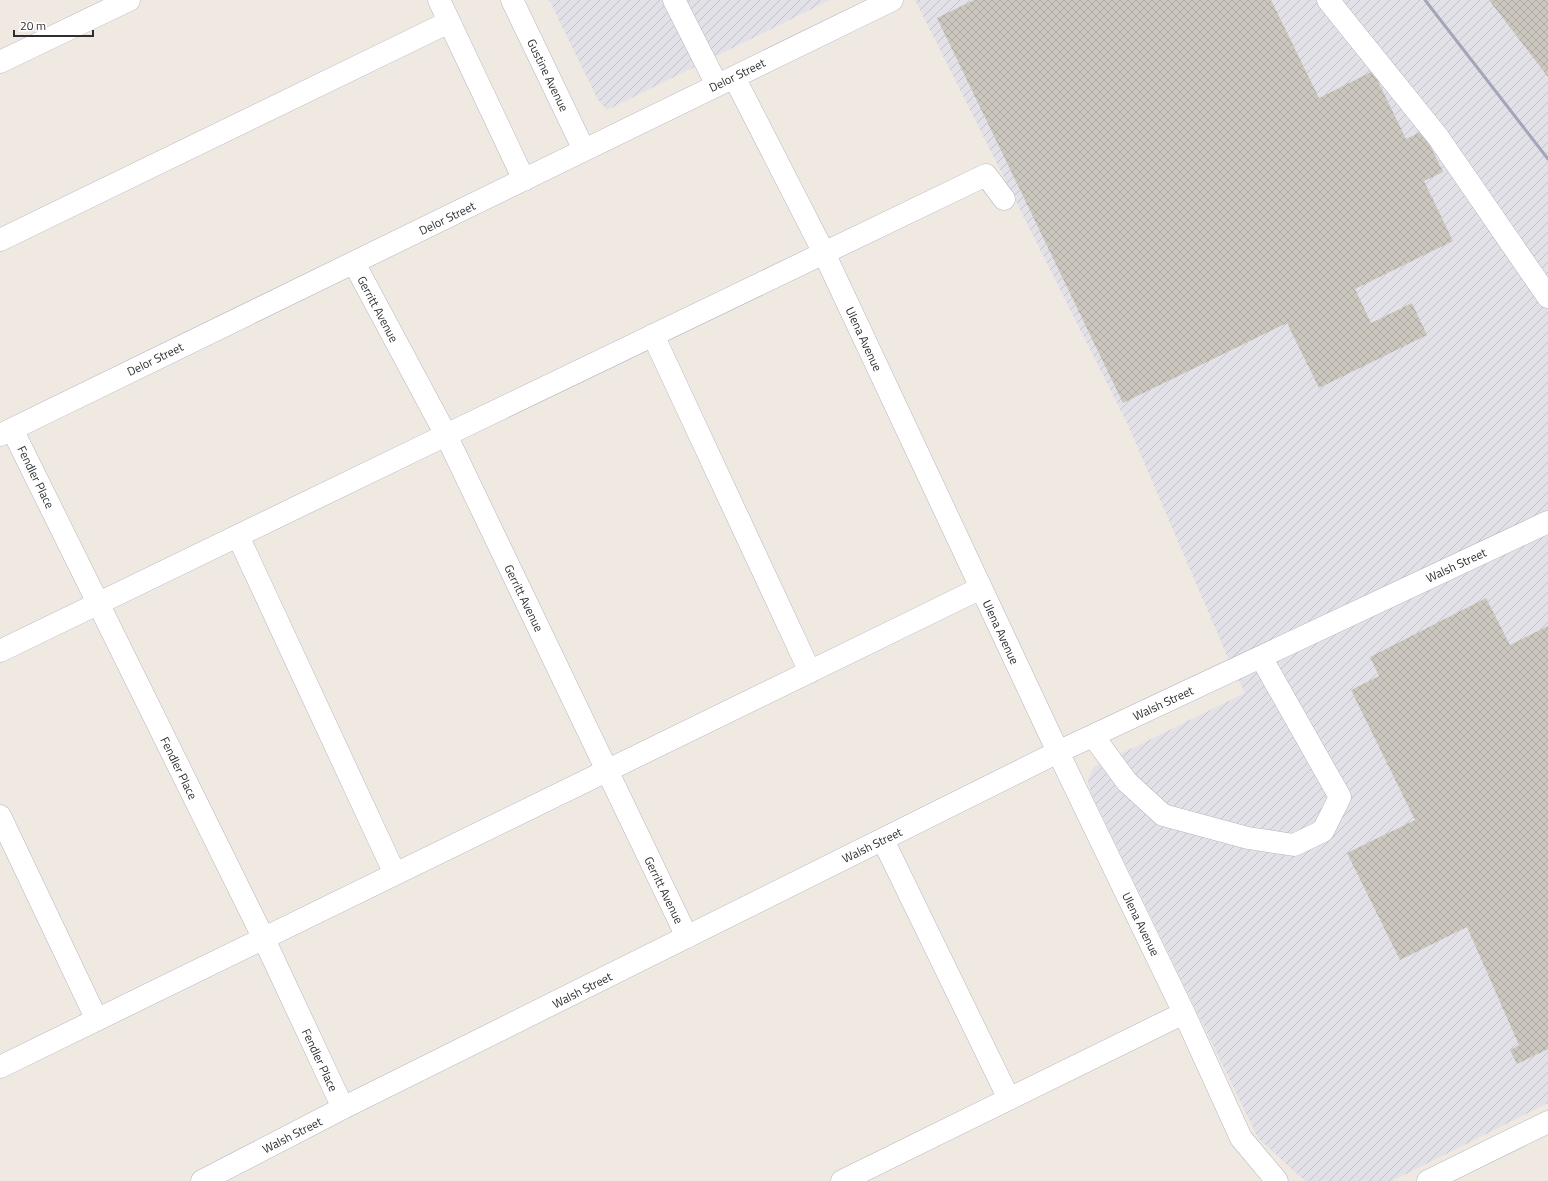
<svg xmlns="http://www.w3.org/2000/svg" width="1548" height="1181" font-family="'Titillium Web',sans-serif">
<defs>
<pattern id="industrial-furrows" width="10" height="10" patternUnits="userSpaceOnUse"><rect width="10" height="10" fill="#e3e1e8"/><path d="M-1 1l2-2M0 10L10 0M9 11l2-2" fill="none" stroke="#c3c1c7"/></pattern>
<pattern id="building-cross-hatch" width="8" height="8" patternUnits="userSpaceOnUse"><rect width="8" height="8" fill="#cbc7bf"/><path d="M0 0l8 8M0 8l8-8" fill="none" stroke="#afaba4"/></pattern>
</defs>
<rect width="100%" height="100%" fill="#efe9e1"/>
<path fill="url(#industrial-furrows)" d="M 549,0 L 830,0 L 607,110 L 598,100 Z
M 915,0 L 1548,0 L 1548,1103 L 1392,1181 L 1305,1181 L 1258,1138 L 1091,793 L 1088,783 L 1089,776 L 1094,767 L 1245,693 L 1229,660 L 1129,427 Z"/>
<path fill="url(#building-cross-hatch)" d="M 974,0 L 1271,0 L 1319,98 L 1373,71 L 1406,139 L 1423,131 L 1443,172 L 1424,181 L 1453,241 L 1355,289 L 1371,323 L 1412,303 L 1427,335 L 1319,388 L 1287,323 L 1123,403 L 937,18 Z
M 1489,0 L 1548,0 L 1548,77 Z
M 1486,598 L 1510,645 L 1548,626 L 1548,1049 L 1517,1064 L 1510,1050 L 1519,1045 L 1467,927 L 1400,960 L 1347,853 L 1415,820 L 1351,690 L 1379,676 L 1370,657 Z"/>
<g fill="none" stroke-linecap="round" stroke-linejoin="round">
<g stroke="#b4b7c1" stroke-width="23">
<path id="minor" d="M 439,0 L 524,180
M 512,0 L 584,150
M 674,0 L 717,85
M 1328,0 L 1438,137 L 1548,297
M 0,62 L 129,0
M 734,77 L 824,253 L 1058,752 L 1184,1013 L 1241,1138 L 1277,1181
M 0,240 L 449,22
M 354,263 L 446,435 L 687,937
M 653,335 L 810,672
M 12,429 L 264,939 L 343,1108
M 0,435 L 892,0
M 238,536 L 395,874
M 0,651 L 446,435 L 986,175 L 1004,199
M 1093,736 L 1127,782 L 1163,815 L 1248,838 L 1294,845 L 1323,831 L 1340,797 L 1261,657
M 0,816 L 97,1020
M 883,840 L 1009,1099
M 0,1067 L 981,588
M 202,1181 L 343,1108 L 1058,752 L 1548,522
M 842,1181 L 1184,1013
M 1428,1181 L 1548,1122"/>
</g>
<use href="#minor" stroke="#fff" stroke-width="22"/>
<path stroke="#a3a6b8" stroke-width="3" d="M 1425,0 L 1548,159"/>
</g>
<g text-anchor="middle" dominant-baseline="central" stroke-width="4" stroke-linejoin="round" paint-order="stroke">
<g font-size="12" fill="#2e2e2e" stroke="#fff">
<text transform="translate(548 75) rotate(64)">Gustine Avenue</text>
<text transform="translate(737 75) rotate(-26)">Delor Street</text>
<text transform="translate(447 218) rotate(-26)">Delor Street</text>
<text transform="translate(378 309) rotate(62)">Gerritt Avenue</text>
<text transform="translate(864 339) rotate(65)">Ulena Avenue</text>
<text transform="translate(155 359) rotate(-26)">Delor Street</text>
<text transform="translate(36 477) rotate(64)">Fendler Place</text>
<text transform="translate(1456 565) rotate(-25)">Walsh Street</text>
<text transform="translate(524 598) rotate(64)">Gerritt Avenue</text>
<text transform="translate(1001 632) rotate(65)">Ulena Avenue</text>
<text transform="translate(1163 703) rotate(-25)">Walsh Street</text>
<text transform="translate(179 768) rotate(64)">Fendler Place</text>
<text transform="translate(872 845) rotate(-26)">Walsh Street</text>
<text transform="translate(664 890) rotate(64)">Gerritt Avenue</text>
<text transform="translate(1141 924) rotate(64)">Ulena Avenue</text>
<text transform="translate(582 990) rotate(-27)">Walsh Street</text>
<text transform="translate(320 1060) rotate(65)">Fendler Place</text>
<text transform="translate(292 1135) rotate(-27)">Walsh Street</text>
</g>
</g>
<path d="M14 30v6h79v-6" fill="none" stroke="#2e2e2e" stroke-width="2"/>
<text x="20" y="30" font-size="12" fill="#2e2e2e" stroke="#ffffff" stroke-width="3" paint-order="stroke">20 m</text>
</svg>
